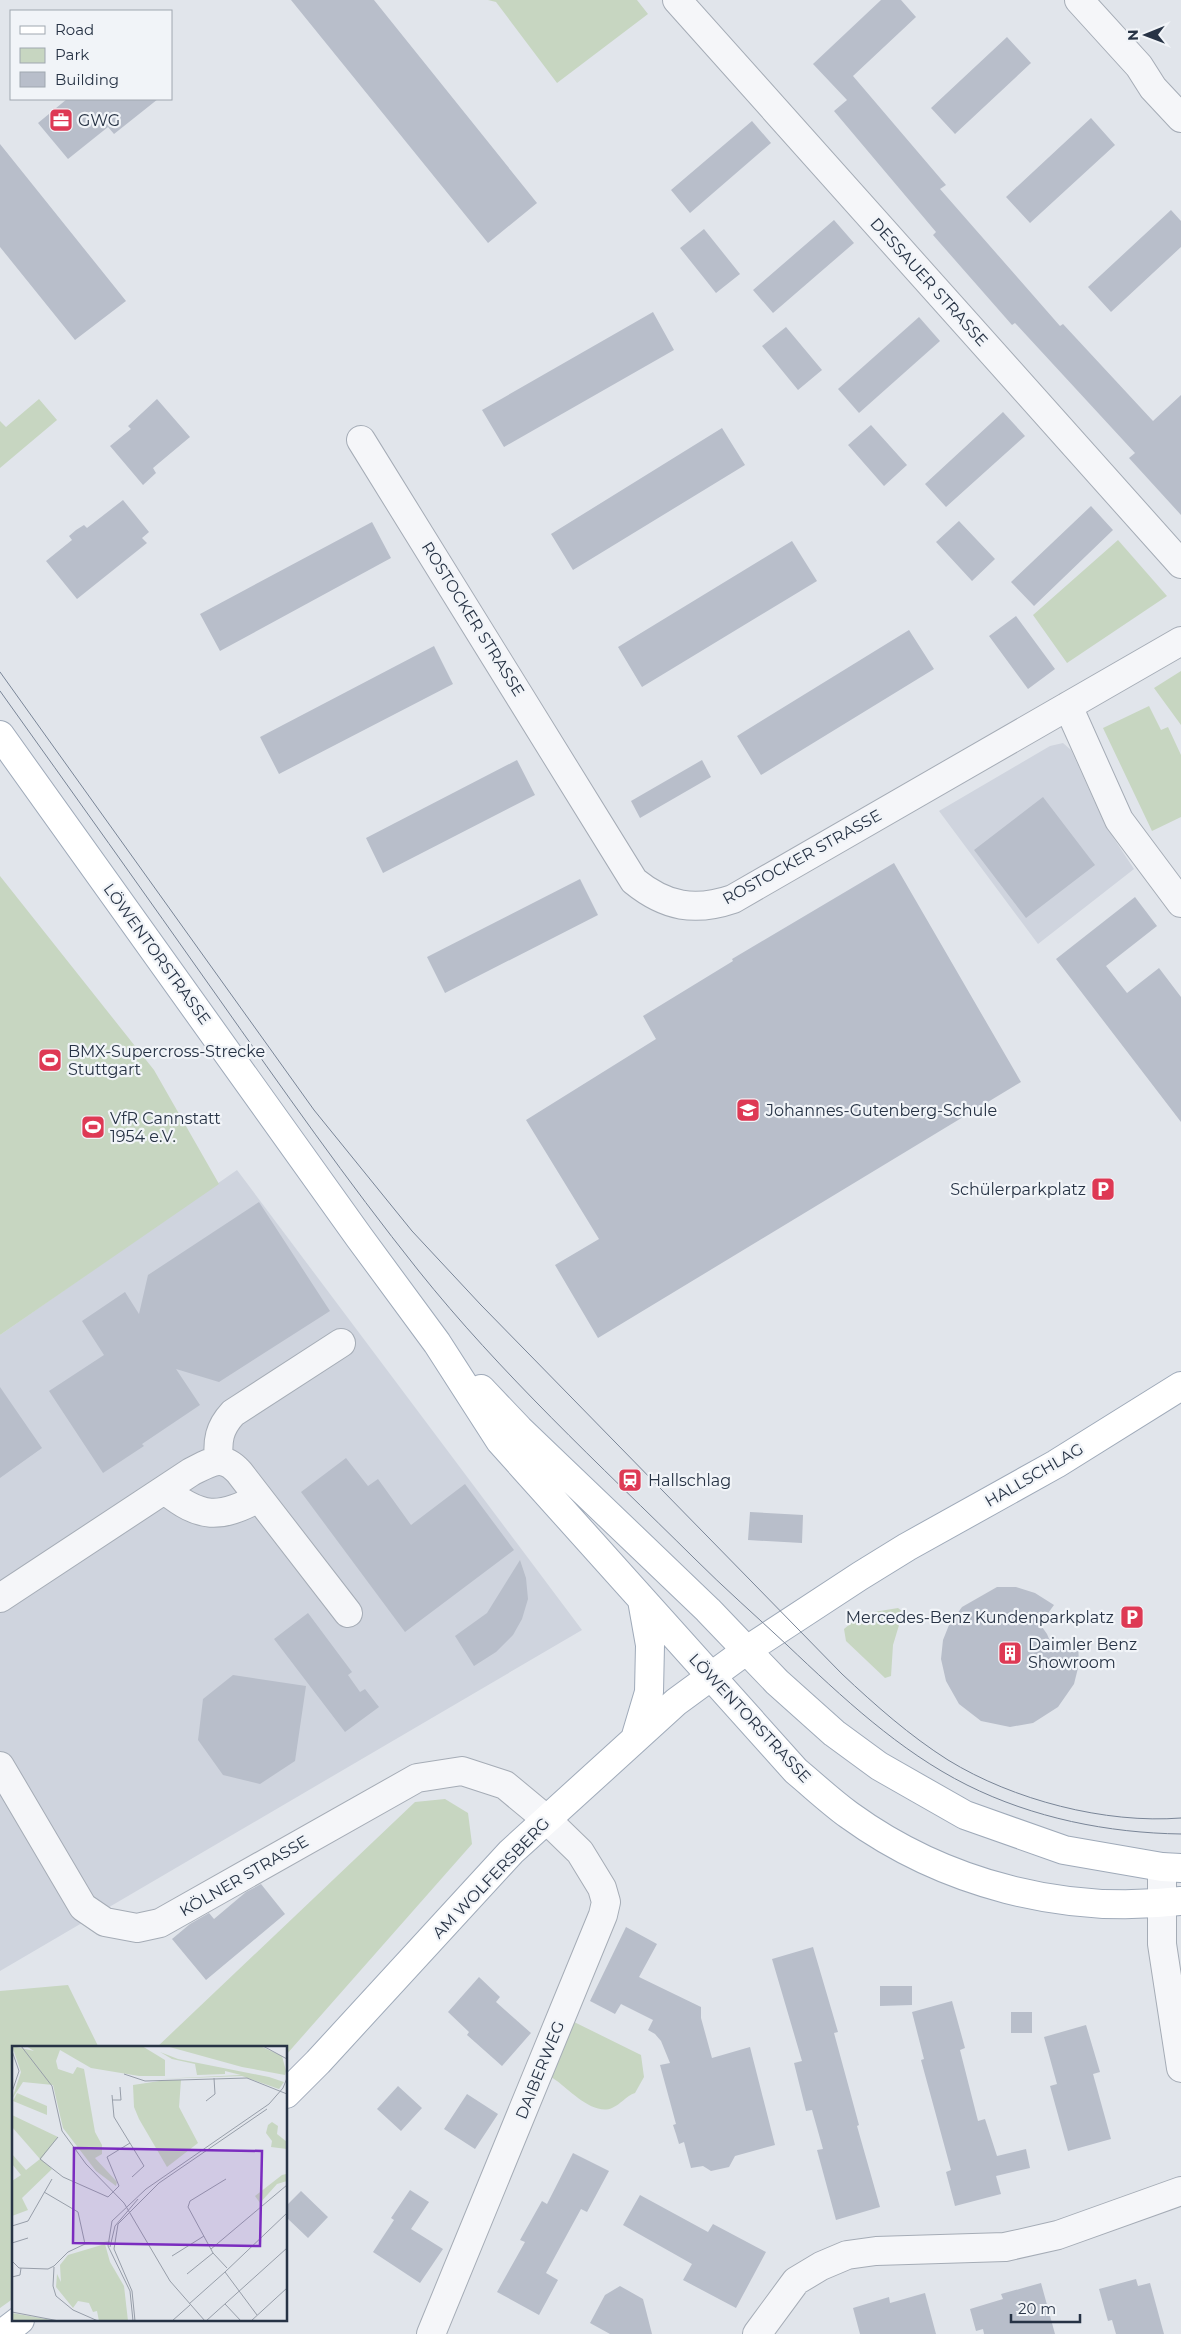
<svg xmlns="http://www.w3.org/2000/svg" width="1181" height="2334" font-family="Montserrat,sans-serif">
<rect width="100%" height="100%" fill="#e1e5eb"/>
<path fill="#cfd4de" d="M 1063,743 L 1071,750 L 1105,825 L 1134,869 L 1038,944 L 939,811 L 1050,746 Z
M 237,1170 L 582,1630 L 0,1971 L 0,1335 Z"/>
<path fill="#c7d6c1" d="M 488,0 L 637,0 L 648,14 L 557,83 L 496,2 Z
M 39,399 L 57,420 L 0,468 L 0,421 L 6,427 Z
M 1118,540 L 1167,596 L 1067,663 L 1033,615 Z
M 1181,671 L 1181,725 L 1154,688 Z
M 1149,706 L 1161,730 L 1168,727 L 1181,755 L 1181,817 L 1152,831 L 1103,728 Z
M 0,876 L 154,1070 L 219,1184 L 0,1335 Z
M 898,1608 L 903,1612 L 893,1645 L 891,1676 L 885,1678 L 846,1641 L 844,1629 L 862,1614 Z
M 445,1799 L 468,1813 L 472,1844 L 286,2055 L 286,2048 L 156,2048 L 415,1802 Z
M 68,1985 L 99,2048 L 14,2048 L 14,2298 L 0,2308 L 0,1991 Z
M 562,2016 L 641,2055 L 644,2077 L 635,2093 C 626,2096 621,2104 612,2108 C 594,2116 569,2090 557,2081 C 552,2077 545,2075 539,2073 Z"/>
<path fill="#b8beca" d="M 291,0 L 374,0 L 537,203 L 488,243 Z
M 881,0 L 901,0 L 916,17 L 853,76 L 946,185 L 940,189 L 1060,326 L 1063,324 L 1153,421 L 1181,395 L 1181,515 L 1129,458 L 1135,453 L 1015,323 L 1012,325 L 933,235 L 936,232 L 834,111 L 847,100 L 813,64 Z
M 1007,37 L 1031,63 L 955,134 L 931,108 Z
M 67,99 L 158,99 L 114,134 L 108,127 L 68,159 L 38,123 Z
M 1091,118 L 1115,145 L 1030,223 L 1006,197 Z
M 752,121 L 771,143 L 690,213 L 671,190 Z
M 0,144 L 126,301 L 75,340 L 0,247 Z
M 1171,210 L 1181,221 L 1181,247 L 1111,312 L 1088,287 Z
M 834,220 L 854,243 L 773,313 L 753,290 Z
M 704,229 L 740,274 L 716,293 L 680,248 Z
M 653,312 L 674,350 L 504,447 L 482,410 Z
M 919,317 L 940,341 L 859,413 L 838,389 Z
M 786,327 L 822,370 L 798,390 L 762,346 Z
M 157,399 L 190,437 L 153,468 L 156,473 L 143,485 L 110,446 L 131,429 L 128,426 Z
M 1003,412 L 1025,436 L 946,507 L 925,484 Z
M 871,425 L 907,465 L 884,486 L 848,445 Z
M 722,428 L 745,465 L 573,570 L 551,534 Z
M 123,500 L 149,532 L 142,538 L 147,543 L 77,599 L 46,561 L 72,540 L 69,536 L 76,530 L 84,525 L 87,528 Z
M 1091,506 L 1113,530 L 1034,606 L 1011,582 Z
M 959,521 L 995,559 L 972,581 L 936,542 Z
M 372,522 L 391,558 L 220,651 L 200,614 Z
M 792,541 L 817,581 L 642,687 L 618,647 Z
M 1016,616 L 1055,669 L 1028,689 L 989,636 Z
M 909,630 L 934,669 L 761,775 L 737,736 Z
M 434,646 L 453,684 L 279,774 L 260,737 Z
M 517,760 L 535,795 L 383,873 L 366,838 Z
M 702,760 L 711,777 L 640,818 L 631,801 Z
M 1043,797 L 1095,865 L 1026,918 L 974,850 Z
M 894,863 L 1021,1082 L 598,1338 L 555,1265 L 599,1239 L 526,1120 L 656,1039 L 643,1016 L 733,961 L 732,959 Z
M 580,879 L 598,915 L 445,993 L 427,957 Z
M 1135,897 L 1157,926 L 1106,966 L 1127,993 L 1159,968 L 1181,997 L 1181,1122 L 1056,959 Z
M 259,1202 L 330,1311 L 219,1382 L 176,1369 L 200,1405 L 142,1444 L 144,1446 L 103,1473 L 49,1391 L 104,1355 L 82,1321 L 125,1292 L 139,1314 L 148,1275 Z
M 0,1387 L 42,1448 L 0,1478 Z
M 346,1458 L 368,1486 L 378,1479 L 411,1525 L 465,1484 L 514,1550 L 405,1632 L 301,1492 Z
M 750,1512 L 803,1515 L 802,1543 L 748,1540 Z
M 520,1560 L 526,1578 L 528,1599 L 522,1619 L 513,1635 L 496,1652 L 474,1666 L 455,1636 L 487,1613 Z
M 997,1587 L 1016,1587 L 1035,1593 L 1054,1605 L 1040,1624 L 1047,1634 L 1053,1648 L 1078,1642 L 1079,1664 L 1074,1684 L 1058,1707 L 1033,1723 L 1010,1727 L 981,1721 L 959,1704 L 946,1681 L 941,1659 L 943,1640 L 949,1625 L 962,1607 Z
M 308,1613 L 352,1672 L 348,1675 L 360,1692 L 365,1689 L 379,1707 L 345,1732 L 274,1639 Z
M 233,1675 L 306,1686 L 295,1761 L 260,1784 L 223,1775 L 198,1740 L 203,1699 Z
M 261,1884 L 285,1914 L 206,1980 L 172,1939 L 190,1924 L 209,1913 L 214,1919 L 246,1892 Z
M 626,1927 L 657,1944 L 639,1977 L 701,2007 L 701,2018 L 712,2058 L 750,2047 L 775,2145 L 735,2156 L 729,2167 L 711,2171 L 703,2166 L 691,2168 L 684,2142 L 679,2144 L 676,2134 L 673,2125 L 676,2124 L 660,2065 L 670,2063 L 661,2041 L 655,2034 L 648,2030 L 653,2020 L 621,2004 L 615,2014 L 590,2001 Z
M 813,1947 L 838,2032 L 834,2033 L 859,2125 L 857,2126 L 880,2207 L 836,2220 L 817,2150 L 823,2149 L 812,2110 L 806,2111 L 794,2063 L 802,2061 L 772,1959 Z
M 479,1977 L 500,1997 L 496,2002 L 531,2033 L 502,2066 L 467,2035 L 469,2032 L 448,2012 Z
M 880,1986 L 912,1986 L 912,2005 L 880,2006 Z
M 952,2001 L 965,2048 L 960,2050 L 978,2121 L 985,2119 L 997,2156 L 1026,2149 L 1030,2168 L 996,2176 L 1001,2194 L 955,2206 L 946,2172 L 951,2170 L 921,2060 L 924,2059 L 912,2012 Z
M 1011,2012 L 1032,2012 L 1032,2033 L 1011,2033 Z
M 1086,2025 L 1100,2072 L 1093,2074 L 1111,2139 L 1068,2151 L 1050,2086 L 1057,2084 L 1044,2037 Z
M 398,2086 L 422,2108 L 401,2131 L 377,2109 Z
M 467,2094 L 498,2114 L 475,2149 L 444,2129 Z
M 573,2153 L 609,2171 L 587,2212 L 581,2209 L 546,2273 L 558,2280 L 539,2315 L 497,2292 L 525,2242 L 520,2240 L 542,2201 L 547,2204 Z
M 410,2190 L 429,2202 L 411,2229 L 443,2249 L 420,2283 L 373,2252 L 394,2220 L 391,2218 Z
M 301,2191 L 328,2217 L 308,2238 L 286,2217 L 286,2206 Z
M 640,2195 L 708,2232 L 713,2224 L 766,2252 L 736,2308 L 683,2280 L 692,2264 L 623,2225 Z
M 1136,2279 L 1138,2286 L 1150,2283 L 1164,2334 L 1116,2334 L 1112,2320 L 1108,2321 L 1099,2289 Z
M 1041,2283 L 1055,2334 L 984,2334 L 983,2329 L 976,2331 L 970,2309 L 1003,2299 L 1001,2294 Z
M 620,2286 L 643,2299 L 652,2334 L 610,2334 L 590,2323 L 605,2295 Z
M 925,2293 L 936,2334 L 860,2334 L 853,2308 L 889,2297 L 890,2303 Z"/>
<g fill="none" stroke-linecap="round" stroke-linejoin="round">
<g stroke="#a5acb6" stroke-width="30">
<path id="minor" d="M 677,0 L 1181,564
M 1079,0 L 1139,66 L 1153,88 L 1181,118
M 361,440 L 634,881 C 666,907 695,912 733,899 L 1181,641
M 1068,706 L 1119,820 L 1181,903
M 219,1460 C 217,1441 219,1428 233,1413 L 341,1343
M 165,1490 C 201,1519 219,1519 259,1498
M 0,1598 L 191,1472 C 211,1462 222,1453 239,1472 L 348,1613
M 0,1766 L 83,1907 L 105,1922 L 137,1928 L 160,1923 L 417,1778 L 462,1771 L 505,1785 L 546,1819 L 580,1852 L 602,1888 L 606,1902 L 603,1915 L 431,2334
M 1162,1867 L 1162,1944 L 1181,2068
M 757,2334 L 796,2281 L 821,2266 L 847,2255 L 876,2251 L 1005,2247 L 1058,2235 L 1181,2191"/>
</g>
<g stroke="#9faab9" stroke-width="30">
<path id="major" d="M 0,735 L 359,1237 L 437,1343 L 500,1441 L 796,1771 C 814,1786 831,1802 849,1815 C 944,1884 1065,1915 1181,1901
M 481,1389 L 519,1429 L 708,1610 L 777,1682 L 834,1733 L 879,1766 L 965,1815 L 1064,1850 L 1162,1867 L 1181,1868
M 635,1739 L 649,1692 L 650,1645 L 642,1600
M 286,2094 L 318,2062 L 511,1852 L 676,1702 L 747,1650 L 860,1576 L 907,1547 L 1056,1464 L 1181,1386
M 2,2334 L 20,2320"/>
</g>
<use href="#minor" stroke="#f5f6f9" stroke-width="28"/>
<use href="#major" stroke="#fff" stroke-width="28"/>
<path stroke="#798597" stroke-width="1" d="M 0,672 L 314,1110 L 412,1231 L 481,1305 L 842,1674 C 875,1705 910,1736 948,1760 C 1013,1800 1105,1824 1181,1818
M 0,691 C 73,793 145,894 217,996 C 282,1088 347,1181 418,1270 C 501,1374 599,1464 694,1558 C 724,1588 756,1616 787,1645 C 842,1697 899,1751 967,1785 C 1033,1818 1108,1833 1181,1834"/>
</g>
<defs>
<g id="office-square" transform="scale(1.25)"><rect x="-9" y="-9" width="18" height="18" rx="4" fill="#de3954" stroke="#f1f4f8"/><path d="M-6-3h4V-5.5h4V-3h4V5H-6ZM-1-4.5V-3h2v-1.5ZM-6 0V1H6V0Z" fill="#fff"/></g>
<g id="stadium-square" transform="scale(1.25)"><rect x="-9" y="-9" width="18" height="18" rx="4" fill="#de3954" stroke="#f1f4f8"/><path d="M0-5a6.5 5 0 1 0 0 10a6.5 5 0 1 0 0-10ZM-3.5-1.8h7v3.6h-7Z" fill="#fff"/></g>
<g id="school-square" transform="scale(1.25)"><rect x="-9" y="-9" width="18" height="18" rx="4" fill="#de3954" stroke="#f1f4f8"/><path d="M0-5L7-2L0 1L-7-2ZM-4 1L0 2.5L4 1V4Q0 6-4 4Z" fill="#fff"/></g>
<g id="parking-square" transform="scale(1.25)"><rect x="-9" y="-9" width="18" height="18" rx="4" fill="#de3954" stroke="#f1f4f8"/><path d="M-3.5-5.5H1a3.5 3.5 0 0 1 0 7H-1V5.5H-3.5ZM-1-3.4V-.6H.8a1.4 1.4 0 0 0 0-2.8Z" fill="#fff"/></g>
<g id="station-square" transform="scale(1.25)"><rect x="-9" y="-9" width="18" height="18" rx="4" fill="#de3954" stroke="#f1f4f8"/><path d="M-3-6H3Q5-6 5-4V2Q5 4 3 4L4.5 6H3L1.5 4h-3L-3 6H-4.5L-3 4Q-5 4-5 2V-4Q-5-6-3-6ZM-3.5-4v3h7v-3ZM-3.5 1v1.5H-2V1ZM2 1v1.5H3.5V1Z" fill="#fff"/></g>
<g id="building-square" transform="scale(1.25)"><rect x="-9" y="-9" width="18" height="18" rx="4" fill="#de3954" stroke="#f1f4f8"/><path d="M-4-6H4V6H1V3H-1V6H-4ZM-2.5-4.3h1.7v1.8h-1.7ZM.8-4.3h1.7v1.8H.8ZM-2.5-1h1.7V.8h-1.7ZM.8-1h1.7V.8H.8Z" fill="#fff"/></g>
</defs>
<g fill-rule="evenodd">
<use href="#office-square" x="61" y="120"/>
<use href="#stadium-square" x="50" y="1060"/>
<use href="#school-square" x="748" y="1110"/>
<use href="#stadium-square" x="93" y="1127"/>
<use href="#parking-square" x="1103" y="1189"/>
<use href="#station-square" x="630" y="1480"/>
<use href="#parking-square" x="1132" y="1617"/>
<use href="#building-square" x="1010" y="1653"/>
</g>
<g text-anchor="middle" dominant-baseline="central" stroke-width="4.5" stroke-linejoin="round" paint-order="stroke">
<g font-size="16" fill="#273345" stroke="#f1f4f8" text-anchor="start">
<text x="78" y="120">GWG</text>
<text x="68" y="1051">BMX-Supercross-Strecke<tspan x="68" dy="18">Stuttgart</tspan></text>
<text x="766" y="1110">Johannes-Gutenberg-Schule</text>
<text x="110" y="1118">VfR Cannstatt<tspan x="110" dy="18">1954 e.V.</tspan></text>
<text x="1086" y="1189" text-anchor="end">Schülerparkplatz</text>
<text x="648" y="1480">Hallschlag</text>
<text x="1114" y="1617" text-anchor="end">Mercedes-Benz Kundenparkplatz</text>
<text x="1028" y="1644">Daimler Benz<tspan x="1028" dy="18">Showroom</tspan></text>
</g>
<g font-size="16" fill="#273345" stroke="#f1f4f8">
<text transform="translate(929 282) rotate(48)">DESSAUER STRASSE</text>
<text transform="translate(473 619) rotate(58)">ROSTOCKER STRASSE</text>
<text transform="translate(802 857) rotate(-29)">ROSTOCKER STRASSE</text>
<text transform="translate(157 954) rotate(54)">LÖWENTORSTRASSE</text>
<text transform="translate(1034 1475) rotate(-30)">HALLSCHLAG</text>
<text transform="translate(750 1718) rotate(47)">LÖWENTORSTRASSE</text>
<text transform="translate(244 1876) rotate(-30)">KÖLNER STRASSE</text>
<text transform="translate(491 1878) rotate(-46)">AM WOLFERSBERG</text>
<text transform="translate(540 2070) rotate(-68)">DAIBERWEG</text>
</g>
</g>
<g transform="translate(12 2046)">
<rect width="275" height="275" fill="#e1e5eb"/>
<path d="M 0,0 L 22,5 L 14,0 L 130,0 L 153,14 L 153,30 L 127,30 L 79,22 L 48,4 L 44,15 L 46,23 L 61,28 L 65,21 L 72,23 L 83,86 L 90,99 L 90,108 L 83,112 L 105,136 L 104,140 L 84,125 L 51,82 L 41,39 L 11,36 L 0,53 L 9,26 ZM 154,0 L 248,0 L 270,10 L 274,25 L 273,29 L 230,21 ZM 148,6 L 166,13 L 257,31 L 272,36 L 267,43 L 230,30 L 147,33 L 229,29 L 213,25 L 213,28 L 185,29 L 183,18 L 160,13 ZM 154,34 L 169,34 L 167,61 L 186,97 L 155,121 L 127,73 L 122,61 L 121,39 ZM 5,47 L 35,60 L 35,69 L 1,55 ZM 0,69 L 46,91 L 29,113 L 40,123 L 10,152 L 16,164 L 0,170 L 0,135 L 9,129 L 0,118 L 0,108 L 14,124 L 28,113 L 0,81 ZM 260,76 L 266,80 L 265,88 L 275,96 L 275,103 L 259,101 L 260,95 L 254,87 L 256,79 ZM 270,129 L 274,128 L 275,135 L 265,138 L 248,157 L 243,150 ZM 93,198 L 98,216 L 112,240 L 116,275 L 87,275 L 85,265 L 81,266 L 77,257 L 66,255 L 61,262 L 44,241 L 45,228 L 49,236 L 48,219 L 56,209 ZM 0,267 L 45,275 L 0,275 Z" fill="#c7d6c1"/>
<path fill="none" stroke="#979ea9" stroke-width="1" d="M 9,0 L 40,40 L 50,85 L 74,118 L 112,157 L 158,235 L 193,275M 251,0 L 275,13M 0,5 L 7,25 L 0,46M 112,28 L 133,35 L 235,32 L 275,48M 100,49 L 102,71 L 132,120 L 120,131M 100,54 L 109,54 L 108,41M 194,55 L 203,48 L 202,32M 46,91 L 28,113 L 51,131 L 96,151 L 107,140 L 95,111 L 118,97M 214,133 L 178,155 L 176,161 L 201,207 L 215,222M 32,146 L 66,166 L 73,198M 0,180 L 16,175 L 40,133M 0,197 L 16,192M 98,201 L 103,180 L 126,153M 199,203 L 275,139M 160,210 L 192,190M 0,215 L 7,222 L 36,223 L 42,220 L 56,206 L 73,198 L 98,196M 42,221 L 41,240 L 44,250 L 61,264 L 86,275M 213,226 L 275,167M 213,226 L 245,269M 175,228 L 201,207M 0,231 L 8,229 L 9,222M 177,258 L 213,226M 213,258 L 229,275M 0,266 L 47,275M 121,275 L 118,245 L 96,200 L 100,175 L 134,143 L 257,58 L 271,42 L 275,32M 123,275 L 120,245 L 102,203 L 106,178 L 147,137 L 255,63M 160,275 L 178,259M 194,275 L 275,202M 239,275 L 275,242"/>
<path fill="#7b2cbf" fill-opacity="0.15" stroke="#7b2cbf" stroke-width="2.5" d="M 62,102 L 250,105 L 248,200 L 61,197 Z"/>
<rect width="275" height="275" fill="none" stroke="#273345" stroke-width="2.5"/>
</g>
<rect x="10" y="10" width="162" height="90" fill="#f1f4f8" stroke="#a0a7b0"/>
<rect x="20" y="26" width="25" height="8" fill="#ffffff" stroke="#a0a7b0"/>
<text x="55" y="35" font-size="15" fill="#273345">Road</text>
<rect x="20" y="48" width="25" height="15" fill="#c7d6c1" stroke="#a0a7b0"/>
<text x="55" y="60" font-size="15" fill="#273345">Park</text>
<rect x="20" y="72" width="25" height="15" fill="#b8beca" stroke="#a0a7b0"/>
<text x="55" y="85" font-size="15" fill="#273345">Building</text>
<g transform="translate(1146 35) rotate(269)" stroke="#f1f4f8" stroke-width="4" paint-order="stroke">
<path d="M0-4L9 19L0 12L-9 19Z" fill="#273345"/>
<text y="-8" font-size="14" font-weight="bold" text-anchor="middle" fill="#273345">N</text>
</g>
<path d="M1011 2314v8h69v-8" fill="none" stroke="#273345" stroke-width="2.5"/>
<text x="1018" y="2314" font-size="15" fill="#273345" stroke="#f1f4f8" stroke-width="4" paint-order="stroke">20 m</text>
</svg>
